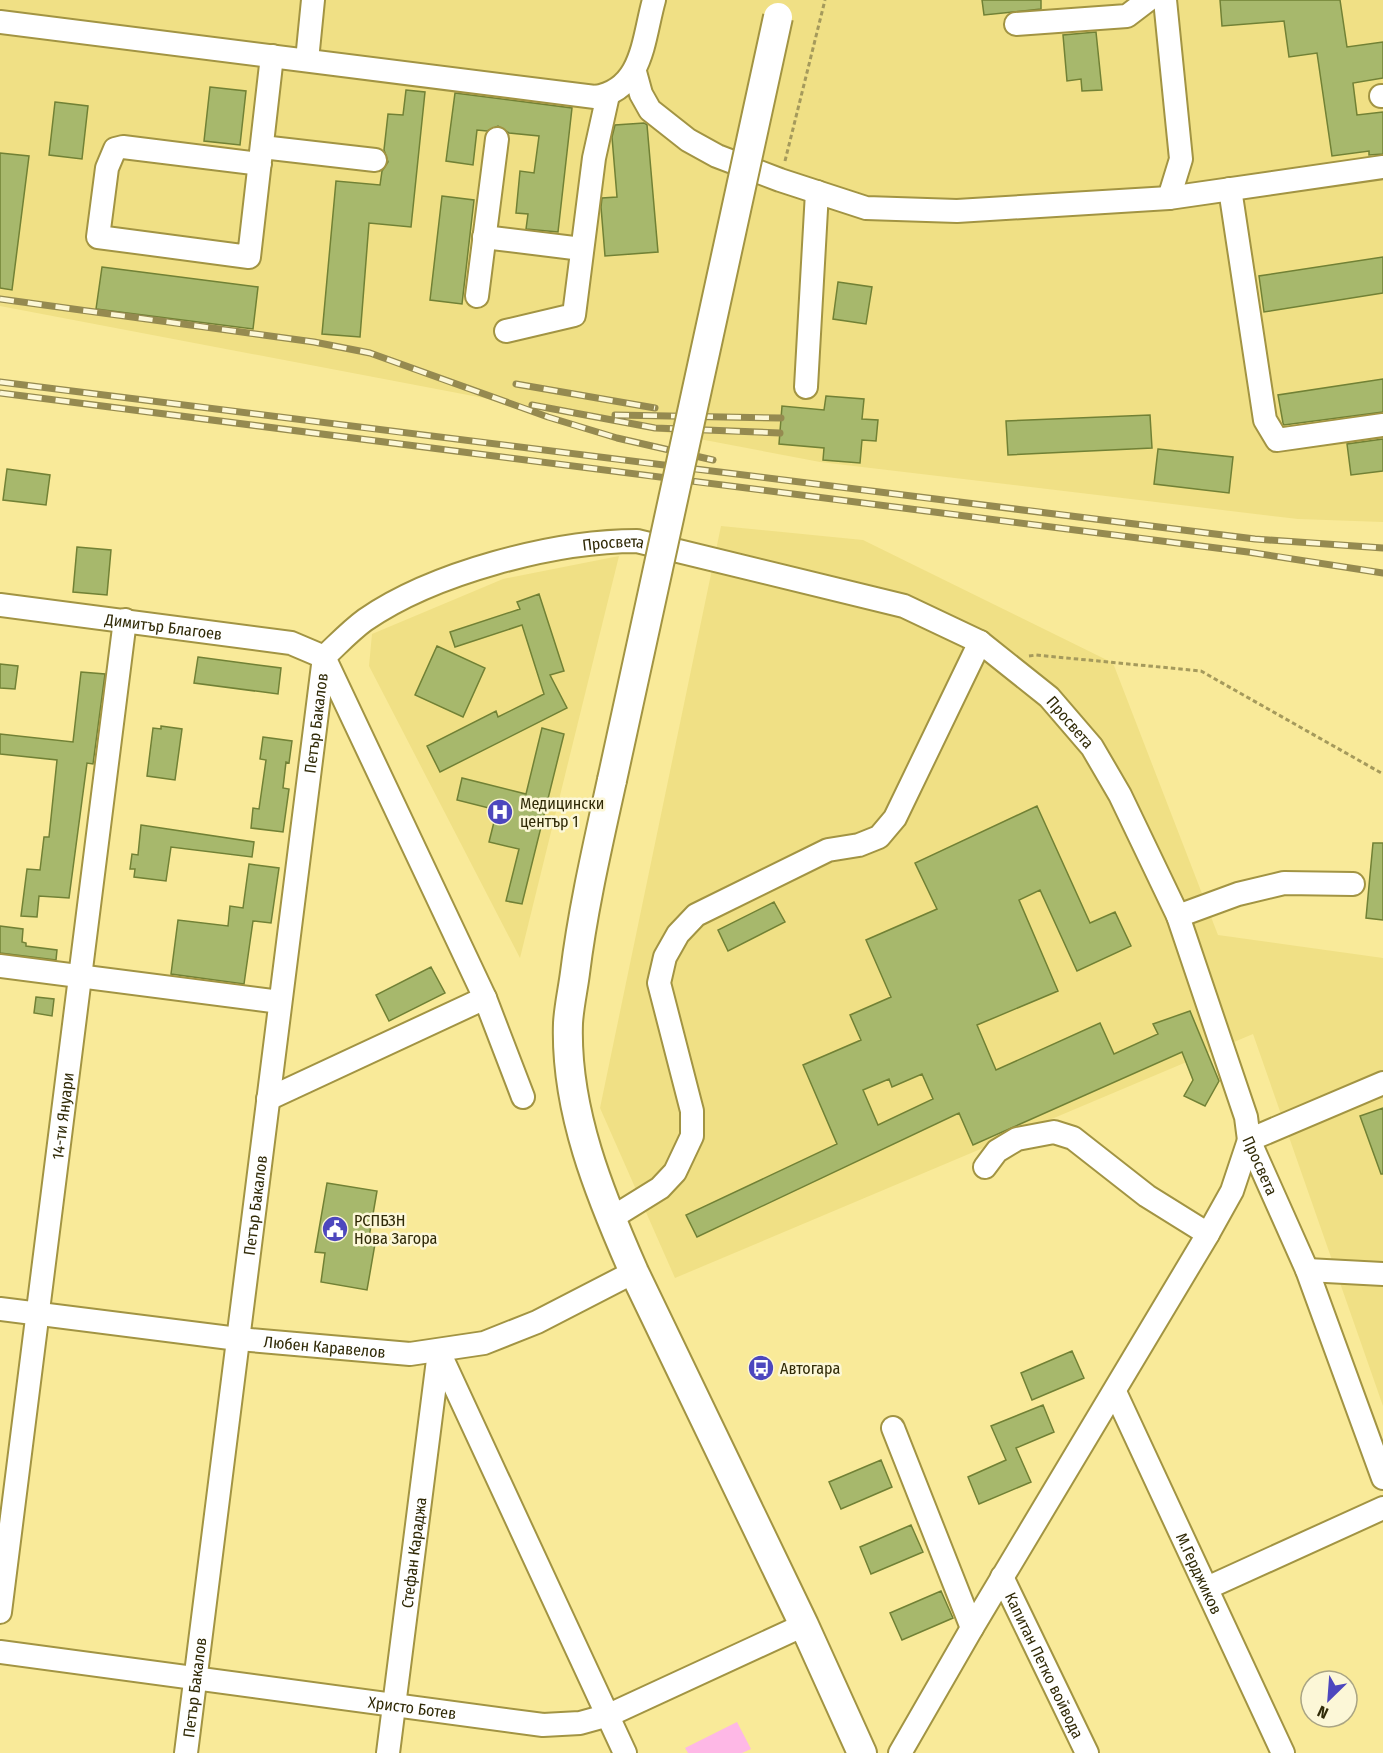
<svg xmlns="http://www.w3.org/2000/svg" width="1383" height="1753" font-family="'Fira Sans Condensed',sans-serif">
<rect width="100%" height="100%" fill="#f9ea99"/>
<path fill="#f0e085" d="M 0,0 L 1383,0 L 1383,522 L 1298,519 L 820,462 L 0,306 Z
M 721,526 L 863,540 L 1113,663 L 1218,935 L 1383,958 L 1383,1406 L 1253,1034 L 675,1278 L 600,1108 Z
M 619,556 L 520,958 L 369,666 L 372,634 L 503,579 Z"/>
<path fill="#feb8e6" d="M 737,1722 L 751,1749 L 742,1753 L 688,1753 L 685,1748 Z"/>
<path fill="#a7b86c" stroke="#718135" stroke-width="1.5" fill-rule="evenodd" d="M 982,0 L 1041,0 L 1041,9 L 984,15 Z
M 1220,0 L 1340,0 L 1347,47 L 1383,42 L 1383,78 L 1353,83 L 1357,115 L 1383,112 L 1383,154 L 1369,155 L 1369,151 L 1332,156 L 1317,53 L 1289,57 L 1284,21 L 1222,26 Z
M 1096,32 L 1102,90 L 1082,91 L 1081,79 L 1067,81 L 1063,35 Z
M 210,87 L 246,91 L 240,145 L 204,141 Z
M 406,90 L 425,92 L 411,227 L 369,223 L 360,337 L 322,334 L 336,181 L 380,185 L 382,171 L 388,162 L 384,150 L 388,114 L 403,115 Z
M 455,93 L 572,108 L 558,232 L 526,229 L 528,214 L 516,213 L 520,171 L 534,173 L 539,136 L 509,133 L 498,126 L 487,131 L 477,130 L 473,165 L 446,161 Z
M 55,102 L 88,106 L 82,159 L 49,155 Z
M 644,123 L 647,125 L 658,252 L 605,256 L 601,207 L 602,198 L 617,197 L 612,137 L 615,125 Z
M 0,153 L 29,156 L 12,290 L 0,288 Z
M 442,196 L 474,200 L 462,304 L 430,300 Z
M 1383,257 L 1383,293 L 1264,312 L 1259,276 Z
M 102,267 L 258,287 L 253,329 L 96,309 Z
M 838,282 L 872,287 L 866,324 L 833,319 Z
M 1383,379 L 1383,412 L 1284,425 L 1283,423 L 1278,395 Z
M 826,396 L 864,399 L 862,419 L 878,420 L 876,441 L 862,440 L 860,463 L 823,460 L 824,448 L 779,444 L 782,406 L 824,410 Z
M 1150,415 L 1152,448 L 1008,455 L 1006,421 Z
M 1383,439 L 1383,471 L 1351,475 L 1347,444 Z
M 1158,449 L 1233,457 L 1229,493 L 1154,484 Z
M 7,469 L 50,475 L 46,505 L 3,500 Z
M 77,547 L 111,550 L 107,595 L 73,592 Z
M 539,594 L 564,671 L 550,675 L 567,708 L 440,772 L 427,746 L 496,711 L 498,717 L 544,694 L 522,625 L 455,647 L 450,632 L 520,609 L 517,602 Z
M 437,646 L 485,668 L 463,717 L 415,695 Z
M 198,657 L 281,668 L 278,694 L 194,683 Z
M 0,664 L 18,666 L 15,689 L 0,688 Z
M 81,672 L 105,674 L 93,764 L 87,763 L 69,898 L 39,896 L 37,917 L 21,916 L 27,869 L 40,870 L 44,837 L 49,837 L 57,760 L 0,754 L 0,734 L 73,742 Z
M 161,726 L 182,729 L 175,780 L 147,776 L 153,728 L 161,729 Z
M 542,728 L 564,734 L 522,904 L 506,901 L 519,849 L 489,842 L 497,810 L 457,800 L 462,778 L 526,794 Z
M 263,737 L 292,741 L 289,763 L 286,762 L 283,788 L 289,789 L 283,832 L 251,828 L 253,808 L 259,809 L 266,760 L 260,759 Z
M 1037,806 L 1090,923 L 1115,912 L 1131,946 L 1077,971 L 1040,890 L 1019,900 L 1058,991 L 977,1025 L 996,1070 L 1100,1023 L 1114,1054 L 1158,1034 L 1153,1024 L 1190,1011 L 1219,1081 L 1205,1106 L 1184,1096 L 1193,1080 L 1182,1052 L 973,1145 L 959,1113 L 697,1237 L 686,1215 L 837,1144 L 803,1065 L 861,1040 L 850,1015 L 891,997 L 866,940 L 937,909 L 915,863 ZM 922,1074 L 933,1099 L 878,1125 L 863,1090 L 889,1079 L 892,1087 Z
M 141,825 L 254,842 L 252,857 L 171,847 L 166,881 L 134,877 L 135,869 L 130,869 L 132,854 L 138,855 Z
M 1373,843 L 1383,843 L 1383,920 L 1366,918 Z
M 249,864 L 279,868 L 271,923 L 253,921 L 244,984 L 171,974 L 178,920 L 228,926 L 230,906 L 243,908 Z
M 774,902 L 785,922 L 728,951 L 718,930 Z
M 0,926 L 23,929 L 22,942 L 26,943 L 26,946 L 57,950 L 56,960 L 0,953 Z
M 431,967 L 445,993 L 389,1021 L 376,995 Z
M 36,997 L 54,999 L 52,1016 L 34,1013 Z
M 1383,1108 L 1383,1174 L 1381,1174 L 1360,1116 Z
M 327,1183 L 377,1191 L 368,1243 L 375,1244 L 367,1290 L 321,1282 L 325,1253 L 315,1252 Z
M 1072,1351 L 1084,1378 L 1032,1400 L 1021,1373 Z
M 1043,1405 L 1054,1432 L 1016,1448 L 1031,1482 L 979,1504 L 968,1477 L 1006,1460 L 991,1426 Z
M 881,1460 L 892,1487 L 841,1509 L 829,1482 Z
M 911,1525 L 923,1552 L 871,1574 L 860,1547 Z
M 941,1591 L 953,1618 L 902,1640 L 890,1613 Z"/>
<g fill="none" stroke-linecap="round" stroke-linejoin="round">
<g stroke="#a29443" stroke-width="26">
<g id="minor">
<path d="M 1165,0 L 1181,159 L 1169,198"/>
<path d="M 0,22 L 595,97 C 643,90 643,39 654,0"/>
<path d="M 1016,24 L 1127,16 L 1148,0"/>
<path d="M 307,60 L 313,0"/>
<path d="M 635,72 L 641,94 L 650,110 L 688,140 L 717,156 L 780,180 L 866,208 L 957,211 L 1169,198 L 1383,167"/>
<path d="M 1381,96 L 1383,96"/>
<path d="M 262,147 L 375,160"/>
<path d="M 260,164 L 123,147 L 115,149 L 107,168 L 98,237 L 249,257 L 272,56"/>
<path d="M 1230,189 L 1265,420 L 1277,440 L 1383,425"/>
<path d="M 484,237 L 582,249"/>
<path d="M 477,296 L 497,139"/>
<path d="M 506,331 L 574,315 L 594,158 L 608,95"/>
<path d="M 806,387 L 817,192"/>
<path id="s1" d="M 0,605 L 291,643 L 324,657"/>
<path id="s2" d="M 324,657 C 337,645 350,631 365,620 C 433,573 554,541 637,541 L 904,606 L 980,642 L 1049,697 L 1092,747 L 1120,795 L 1178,916 L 1246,1117 L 1249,1140 L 1307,1270 L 1383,1478"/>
<path d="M 324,657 L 485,998 L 523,1097"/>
<path d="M 1178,916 L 1238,894 L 1284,883 L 1353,884"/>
<path d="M 0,966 L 280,1002"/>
<path d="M 268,1099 L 485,998"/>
<path d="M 985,1167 L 997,1151 L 1017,1139 L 1054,1132 L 1073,1138 L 1147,1196 L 1208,1234"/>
<path d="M 610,1219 L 660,1188 L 675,1172 L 692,1136 L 692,1111 L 659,983 L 665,957 L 678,934 L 696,915 L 828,850 L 859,845 L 879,837 L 895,818 L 980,642"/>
<path d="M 1307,1270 L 1383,1274"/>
<path id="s3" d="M 0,1309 L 238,1339 L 410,1354 L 484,1343 L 537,1322 L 634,1272"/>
<path d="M 439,1352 L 625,1753"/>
<path id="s4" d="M 1115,1392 L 1283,1753"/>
<path d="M 893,1428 L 972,1628"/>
<path id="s5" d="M 1002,1577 L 1087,1753"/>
<path d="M 1207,1588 L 1383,1508"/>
<path id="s6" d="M 0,1612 L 125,620"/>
<path id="s7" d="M 0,1652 L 543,1725 L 580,1723 L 609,1715 L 804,1625"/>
<path id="s8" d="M 186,1753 L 324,657"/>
<path id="s9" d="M 388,1753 L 439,1352"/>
<path d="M 900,1753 L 972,1628 L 1208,1234 L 1232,1191 L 1249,1140 L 1383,1083"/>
</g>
</g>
<g stroke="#a29443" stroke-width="32">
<path id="major" d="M 612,780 C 598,844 583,908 575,973 C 573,989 569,1006 568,1023 C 565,1110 600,1195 634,1272 L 804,1625 L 862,1753"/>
</g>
<path stroke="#a59a5c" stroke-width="3" stroke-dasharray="4.5 3" stroke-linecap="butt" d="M 785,161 L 825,0
M 1029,656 L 1036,655 L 1201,671 L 1383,774"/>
<use href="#minor" stroke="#fff" stroke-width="22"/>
<use href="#major" stroke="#fff" stroke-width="28"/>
<g stroke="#958a50" stroke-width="7">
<path id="rail" d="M 0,299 L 314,342 L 370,353 L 548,417 L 617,438 L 713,460
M 0,382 L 1255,539 L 1383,548
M 516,384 L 655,408
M 0,393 L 1248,552 L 1383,573
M 532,405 L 655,428 L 780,433
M 615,415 L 781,418"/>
</g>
<use href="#rail" stroke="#fcf7d7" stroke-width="4.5" stroke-dasharray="14" stroke-linecap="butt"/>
<g stroke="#a29443" stroke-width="32" stroke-linecap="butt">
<path id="major-bridge" d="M 612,780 L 778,17"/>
</g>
<use href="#major-bridge" stroke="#fff" stroke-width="28"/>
</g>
<defs>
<g id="hospital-disc" transform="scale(1.35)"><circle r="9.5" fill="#4d47be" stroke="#fcf7d7"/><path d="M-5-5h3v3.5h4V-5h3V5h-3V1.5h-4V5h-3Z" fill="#fff"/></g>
<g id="civic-disc" transform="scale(1.35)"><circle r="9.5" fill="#4d47be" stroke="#fcf7d7"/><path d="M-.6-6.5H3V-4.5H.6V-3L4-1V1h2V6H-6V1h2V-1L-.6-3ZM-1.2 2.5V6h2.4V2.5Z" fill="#fff"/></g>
<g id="bus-disc" transform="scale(1.35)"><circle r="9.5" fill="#4d47be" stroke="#fcf7d7"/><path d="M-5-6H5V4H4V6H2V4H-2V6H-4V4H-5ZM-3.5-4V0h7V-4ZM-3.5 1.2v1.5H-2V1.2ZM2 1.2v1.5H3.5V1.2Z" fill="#fff"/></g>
</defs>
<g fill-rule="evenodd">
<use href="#hospital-disc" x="500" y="812"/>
<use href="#civic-disc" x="335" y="1229"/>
<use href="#bus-disc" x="761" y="1368"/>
</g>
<g text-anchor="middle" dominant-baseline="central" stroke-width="5" stroke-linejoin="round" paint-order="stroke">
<g font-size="16" fill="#302a07" stroke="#fcf7d7">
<text stroke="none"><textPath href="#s2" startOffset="318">Просвета</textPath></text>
<text stroke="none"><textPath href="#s1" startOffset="165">Димитър Благоев</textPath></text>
<text stroke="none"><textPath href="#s8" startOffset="1038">Петър Бакалов</textPath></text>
<text stroke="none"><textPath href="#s2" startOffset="822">Просвета</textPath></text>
<text stroke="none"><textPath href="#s6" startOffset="500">14-ти Януари</textPath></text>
<text stroke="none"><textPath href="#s2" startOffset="1308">Просвета</textPath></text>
<text stroke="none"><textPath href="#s8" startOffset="552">Петър Бакалов</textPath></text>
<text stroke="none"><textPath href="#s3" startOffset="327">Любен Каравелов</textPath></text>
<text stroke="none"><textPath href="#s9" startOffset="202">Стефан Караджа</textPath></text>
<text stroke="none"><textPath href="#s4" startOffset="200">М.Герджиков</textPath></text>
<text stroke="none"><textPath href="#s5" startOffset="98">Капитан Петко войвода</textPath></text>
<text stroke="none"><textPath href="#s8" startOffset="66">Петър Бакалов</textPath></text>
<text stroke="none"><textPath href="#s7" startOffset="416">Христо Ботев</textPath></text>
</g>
<g font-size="16" fill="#302a07" stroke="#fcf7d7" text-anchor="start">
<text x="520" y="803">Медицински<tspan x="520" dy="18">център 1</tspan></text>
<text x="354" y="1220">РСПБЗН<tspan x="354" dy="18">Нова Загора</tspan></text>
<text x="780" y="1368">Автогара</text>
</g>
</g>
<g transform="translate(1329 1699) rotate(205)"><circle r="28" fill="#fcf7d7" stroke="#aaa584" stroke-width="1.5"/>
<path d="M0-4.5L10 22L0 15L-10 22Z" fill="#4d47be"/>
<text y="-9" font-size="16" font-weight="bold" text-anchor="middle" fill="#302a07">N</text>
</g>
</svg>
